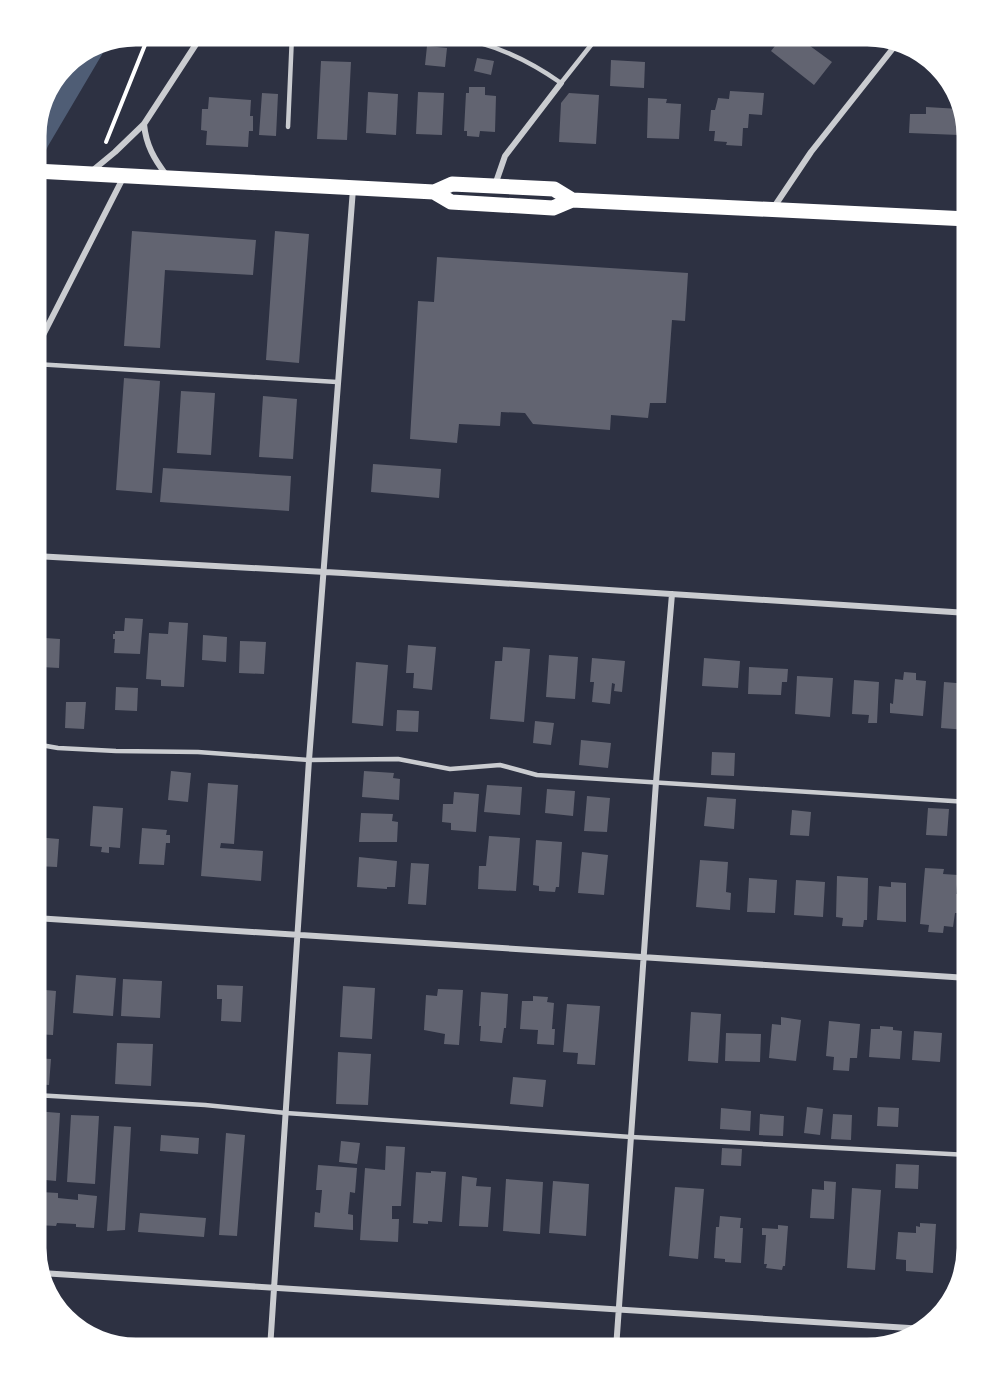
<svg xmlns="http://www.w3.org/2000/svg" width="1003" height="1384" font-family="Mulish,sans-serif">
<rect width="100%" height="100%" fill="#2d3142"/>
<path fill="#4f5d75" d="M 107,46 L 48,146 L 35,173 L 35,129 L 45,91 L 69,60 Z"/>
<path fill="#626471" d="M 795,35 L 832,62 L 814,85 L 771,51 L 782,37 L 789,42 Z
M 821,35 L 853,35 L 848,42 L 843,38 L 837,46 Z
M 427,46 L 447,48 L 445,67 L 425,65 Z
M 477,58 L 494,61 L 491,75 L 474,71 Z
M 611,60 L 645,62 L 644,88 L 610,86 Z
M 321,61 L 351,62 L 347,140 L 317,139 Z
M 469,87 L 485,87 L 485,95 L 496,96 L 495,132 L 480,131 L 479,137 L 467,136 L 467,131 L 464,131 L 466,93 L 469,93 Z
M 730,91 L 764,93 L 762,115 L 749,114 L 748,128 L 743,128 L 742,146 L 726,145 L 727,142 L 714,141 L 715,131 L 709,131 L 711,110 L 715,110 L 718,98 L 729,99 Z
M 368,92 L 398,94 L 396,135 L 366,133 Z
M 418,92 L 444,93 L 442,135 L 416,134 Z
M 262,93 L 278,94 L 276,136 L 259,135 Z
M 569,93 L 599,95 L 596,144 L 559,142 L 561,103 Z
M 209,97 L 251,100 L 250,116 L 253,116 L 253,131 L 249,131 L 248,147 L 206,145 L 207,131 L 201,130 L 202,109 L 208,109 Z
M 648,98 L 667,99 L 666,103 L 681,104 L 679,139 L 647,138 Z
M 926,107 L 960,109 L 959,135 L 909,133 L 910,114 L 926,114 Z
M 132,231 L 256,240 L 253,275 L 165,270 L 160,348 L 124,346 Z
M 275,231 L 309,234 L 299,363 L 266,360 Z
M 437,257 L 688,273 L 685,321 L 672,320 L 666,403 L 650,403 L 648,418 L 611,415 L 610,430 L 533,424 L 525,413 L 501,412 L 500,426 L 459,424 L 457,443 L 410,439 L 418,301 L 434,302 Z
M 124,378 L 160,381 L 152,493 L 116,490 Z
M 181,391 L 215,393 L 211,455 L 177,453 Z
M 263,396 L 297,399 L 293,459 L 259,457 Z
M 373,464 L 441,469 L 439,498 L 371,492 Z
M 163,468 L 291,476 L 289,511 L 160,502 Z
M 125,618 L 143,619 L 140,654 L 114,653 L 115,639 L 113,639 L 113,634 L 115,634 L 115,631 L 124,631 Z
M 35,620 L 46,621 L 45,638 L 60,639 L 59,668 L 41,667 L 40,688 L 35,687 Z
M 169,622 L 188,623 L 184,687 L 161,686 L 161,680 L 146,679 L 149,633 L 168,634 Z
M 203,635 L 227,637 L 226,662 L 202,660 Z
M 240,641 L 266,642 L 264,674 L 239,673 Z
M 408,645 L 436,647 L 432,690 L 413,688 L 414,673 L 406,673 Z
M 503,647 L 530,649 L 524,722 L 490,719 L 495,661 L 502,661 Z
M 549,655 L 578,657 L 575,699 L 546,697 Z
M 592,658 L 625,661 L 622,692 L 614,691 L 615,684 L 612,683 L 610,704 L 592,702 L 594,682 L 590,682 Z
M 704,658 L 740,661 L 738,688 L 702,686 Z
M 356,662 L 388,665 L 383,726 L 352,723 Z
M 749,667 L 788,669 L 787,682 L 782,682 L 781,695 L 748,694 Z
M 904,672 L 916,673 L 916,680 L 926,681 L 923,716 L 890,713 L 890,703 L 893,704 L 895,679 L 903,680 Z
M 797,676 L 833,678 L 830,717 L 795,714 Z
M 854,680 L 879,682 L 877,723 L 868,723 L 869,715 L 852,714 Z
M 944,682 L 968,684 L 967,730 L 941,728 Z
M 116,687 L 138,688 L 137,711 L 115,710 Z
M 66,702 L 86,702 L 84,729 L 65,728 Z
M 397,710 L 419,711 L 418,732 L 396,731 Z
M 535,721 L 554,723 L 551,745 L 533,743 Z
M 581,740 L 611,743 L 608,768 L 579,765 Z
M 712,752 L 735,753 L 734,776 L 711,775 Z
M 171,771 L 191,773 L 188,802 L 168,800 Z
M 364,771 L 394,773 L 393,778 L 400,779 L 399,800 L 362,797 Z
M 35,780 L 41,781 L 39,804 L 35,804 Z
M 208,783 L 238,785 L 234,844 L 221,843 L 220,848 L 263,851 L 261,881 L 201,876 Z
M 487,785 L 522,787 L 520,815 L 484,812 Z
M 547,789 L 575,791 L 573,816 L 545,813 Z
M 454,792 L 479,794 L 476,832 L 451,830 L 451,823 L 442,822 L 443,804 L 453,804 Z
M 587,796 L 610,798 L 607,832 L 584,831 Z
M 707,797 L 736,799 L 734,829 L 704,826 Z
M 93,806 L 123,808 L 120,848 L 109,847 L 109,853 L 101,852 L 102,847 L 90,846 Z
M 928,808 L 949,809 L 947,836 L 926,835 Z
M 792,810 L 811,812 L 809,836 L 790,835 Z
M 361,813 L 393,814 L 392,821 L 398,822 L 397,842 L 359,842 Z
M 142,828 L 167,830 L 166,835 L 170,835 L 170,843 L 166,843 L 164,865 L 139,864 Z
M 489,836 L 520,838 L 516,891 L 478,889 L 479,866 L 486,866 Z
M 35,837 L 59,839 L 57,867 L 35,866 Z
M 536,840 L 562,842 L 559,887 L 556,887 L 555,892 L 539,891 L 539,886 L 533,885 Z
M 582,852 L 608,855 L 604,895 L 578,893 Z
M 359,857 L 397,861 L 395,887 L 387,887 L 387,889 L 357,887 Z
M 700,860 L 728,862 L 726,892 L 731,893 L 730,910 L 696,907 Z
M 411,863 L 429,864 L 426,905 L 408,904 Z
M 925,868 L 944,869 L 943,874 L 958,875 L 956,894 L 960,894 L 958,913 L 955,913 L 953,927 L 944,926 L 943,933 L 928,932 L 929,925 L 920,924 Z
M 837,876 L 868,878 L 867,920 L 864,920 L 863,927 L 842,926 L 843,918 L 836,917 Z
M 749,878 L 777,880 L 775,913 L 747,912 Z
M 796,880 L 825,882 L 823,917 L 794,915 Z
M 891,882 L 906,883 L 906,922 L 877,920 L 879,886 L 891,887 Z
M 76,975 L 116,978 L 113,1016 L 73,1013 Z
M 123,979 L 162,981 L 160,1018 L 121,1016 Z
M 217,985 L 243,986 L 241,1022 L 221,1021 L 222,999 L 217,999 Z
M 343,986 L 375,988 L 372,1039 L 340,1037 Z
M 35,989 L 56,991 L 53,1035 L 35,1034 Z
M 438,989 L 463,990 L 459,1045 L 444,1044 L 445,1034 L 424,1030 L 426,995 L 437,996 Z
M 481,992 L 508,994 L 506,1028 L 504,1028 L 502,1043 L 480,1041 L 481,1026 L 479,1026 Z
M 533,996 L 548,997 L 547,1002 L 554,1003 L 552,1029 L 555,1029 L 554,1045 L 537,1044 L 538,1030 L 520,1029 L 522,1001 L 533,1001 Z
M 567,1004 L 600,1006 L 595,1065 L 577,1064 L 578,1053 L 563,1052 Z
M 691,1012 L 721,1014 L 718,1063 L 688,1061 Z
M 781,1017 L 801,1020 L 796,1061 L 769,1058 L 772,1024 L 781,1025 Z
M 829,1021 L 860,1024 L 857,1058 L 850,1058 L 849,1071 L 833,1070 L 834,1057 L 826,1056 Z
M 880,1026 L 893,1027 L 893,1030 L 902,1031 L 900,1059 L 869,1057 L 871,1029 L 880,1029 Z
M 914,1031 L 942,1033 L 940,1062 L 912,1060 Z
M 726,1033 L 761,1034 L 760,1062 L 725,1061 Z
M 117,1043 L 153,1044 L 151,1086 L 115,1084 Z
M 338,1052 L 371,1054 L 368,1105 L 336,1104 Z
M 35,1058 L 51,1059 L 49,1085 L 35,1084 Z
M 513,1077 L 546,1080 L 543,1107 L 510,1104 Z
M 807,1107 L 823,1109 L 820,1135 L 804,1133 Z
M 878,1107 L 899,1108 L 898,1127 L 877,1126 Z
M 721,1108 L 751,1111 L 750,1131 L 720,1129 Z
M 35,1111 L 60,1113 L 56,1181 L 35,1179 Z
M 760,1114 L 784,1116 L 783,1136 L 759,1135 Z
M 833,1114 L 852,1115 L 851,1140 L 831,1139 Z
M 71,1115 L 99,1116 L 95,1184 L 67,1182 Z
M 114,1126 L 131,1127 L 125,1230 L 107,1231 Z
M 226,1133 L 245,1135 L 237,1236 L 219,1235 Z
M 161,1135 L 199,1138 L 198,1154 L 160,1151 Z
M 341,1141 L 360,1143 L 357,1164 L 339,1162 Z
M 386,1146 L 405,1147 L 401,1206 L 392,1206 L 392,1219 L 399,1219 L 398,1242 L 360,1240 L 365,1168 L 385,1170 Z
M 722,1148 L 742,1149 L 741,1166 L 721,1165 Z
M 896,1164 L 919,1165 L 918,1189 L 895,1188 Z
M 318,1165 L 357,1168 L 355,1193 L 350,1192 L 348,1214 L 353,1215 L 353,1230 L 314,1227 L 315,1212 L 320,1213 L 322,1190 L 316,1190 Z
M 431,1171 L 446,1172 L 442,1222 L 428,1221 L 428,1224 L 413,1223 L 416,1172 L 431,1173 Z
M 462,1176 L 477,1178 L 476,1186 L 491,1187 L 488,1227 L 459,1226 Z
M 506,1179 L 543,1182 L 540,1234 L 503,1231 Z
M 553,1181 L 589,1184 L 586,1236 L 549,1233 Z
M 824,1181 L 836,1182 L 834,1219 L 810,1218 L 812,1189 L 824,1190 Z
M 675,1187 L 704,1189 L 698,1259 L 669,1256 Z
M 852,1188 L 881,1190 L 875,1270 L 847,1268 Z
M 41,1192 L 58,1193 L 58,1198 L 78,1200 L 78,1194 L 97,1196 L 94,1228 L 76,1227 L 76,1224 L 57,1223 L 56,1226 L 37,1225 L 37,1222 L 35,1221 L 35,1197 L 40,1198 Z
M 140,1213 L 206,1218 L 204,1237 L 138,1232 Z
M 720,1216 L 741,1218 L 740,1228 L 743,1228 L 741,1263 L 725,1262 L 725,1259 L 714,1258 L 716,1227 L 719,1227 Z
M 920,1223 L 936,1224 L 933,1273 L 906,1271 L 906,1260 L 896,1259 L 898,1232 L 916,1233 L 916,1226 L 920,1227 Z
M 778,1225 L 788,1226 L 785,1266 L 783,1266 L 782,1270 L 766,1268 L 767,1264 L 764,1264 L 766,1235 L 762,1235 L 762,1228 L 778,1229 Z
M 359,1340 L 372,1341 L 371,1349 L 359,1349 Z"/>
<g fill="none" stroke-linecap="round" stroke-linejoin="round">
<path stroke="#fff" stroke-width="4" d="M 106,142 L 149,35"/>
<path stroke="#caccd0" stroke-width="4.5" d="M 445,35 C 486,41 527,59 561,83 L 599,35
M 288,127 L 292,35
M 35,364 L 337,382
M 35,744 L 58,748 L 116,751 L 198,752 L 309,760 L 398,759 L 450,769 L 500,765 L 537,775 L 968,802
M 35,1095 L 205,1105 L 286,1113 L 631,1137 L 968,1155"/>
<path stroke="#caccd0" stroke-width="6" d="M 144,124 C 146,145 154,159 167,176
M 92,171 L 115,152 L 144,124 L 202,35
M 495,185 L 505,156 L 561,83
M 774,207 L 811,152 L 898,42
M 35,351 L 123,178
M 35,556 L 343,573 L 968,613
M 35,918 L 968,978
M 41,1273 L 925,1329
M 270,1349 L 309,760 L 353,189
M 616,1349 L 656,782 L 672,594"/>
<path stroke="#fff" stroke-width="15" d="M 35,171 L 434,192 L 451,202 L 553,208 L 572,200 L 968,219
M 434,192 L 452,184 L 554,189 L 572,200"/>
</g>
<path d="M0 0H1003V1384H0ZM136 45H867A91 91 0 0 1 958 136V1248A91 91 0 0 1 867 1339H136A91 91 0 0 1 45 1248V136A91 91 0 0 1 136 45Z" fill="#fff" fill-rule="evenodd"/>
<path fill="none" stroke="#fff" stroke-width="3" d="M136 45H867A91 91 0 0 1 958 136V1248A91 91 0 0 1 867 1339H136A91 91 0 0 1 45 1248V136A91 91 0 0 1 136 45Z"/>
</svg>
